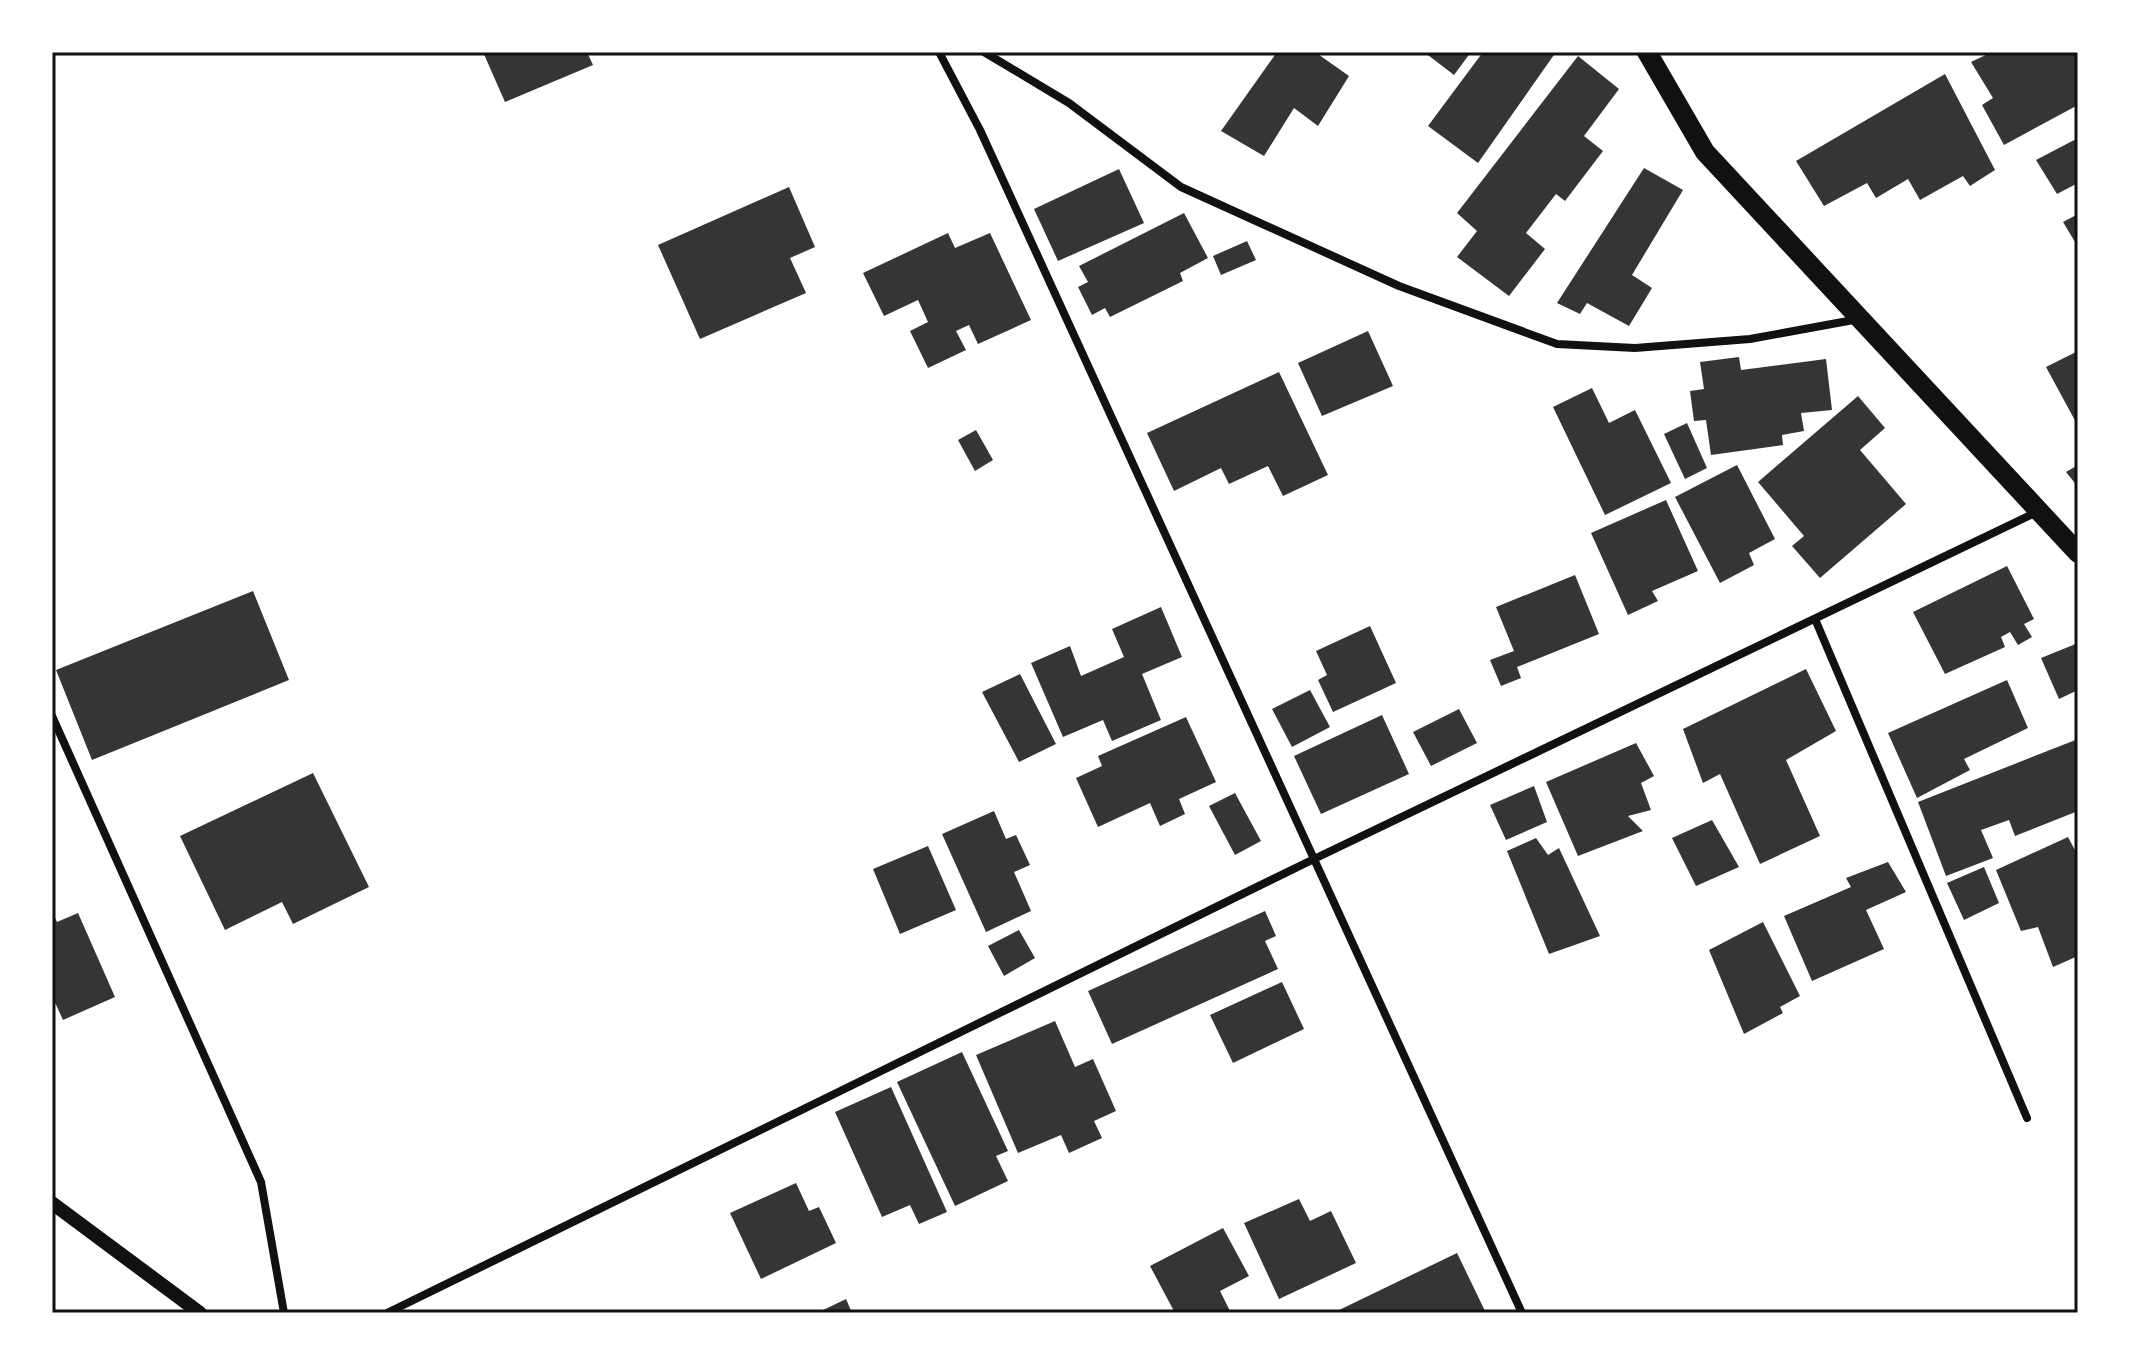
<svg xmlns="http://www.w3.org/2000/svg" width="2130" height="1365" font-family="'Nunito Sans',sans-serif">
<rect width="100%" height="100%" fill="#fff"/>
<path fill="#353535" d="M 483,52 L 587,52 L 593,65 L 505,102 Z
M 1277,52 L 1315,52 L 1349,76 L 1318,126 L 1294,108 L 1264,156 L 1221,131 Z
M 1424,52 L 1471,52 L 1454,75 Z
M 1483,52 L 1556,52 L 1478,163 L 1428,126 Z
M 1992,52 L 2078,52 L 2078,105 L 2004,145 L 1982,105 L 1993,98 L 1971,62 Z
M 1578,56 L 1619,89 L 1584,136 L 1603,151 L 1565,201 L 1556,194 L 1526,233 L 1545,249 L 1509,296 L 1457,257 L 1477,231 L 1457,213 Z
M 1945,74 L 1995,170 L 1970,186 L 1963,176 L 1920,200 L 1908,179 L 1876,198 L 1867,183 L 1824,206 L 1796,161 Z
M 2078,138 L 2078,183 L 2057,194 L 2036,160 Z
M 1644,168 L 1683,190 L 1632,275 L 1652,288 L 1629,326 L 1587,303 L 1580,314 L 1557,303 Z
M 1119,169 L 1144,223 L 1058,261 L 1034,209 Z
M 789,187 L 815,247 L 790,258 L 806,293 L 700,339 L 658,245 Z
M 1184,213 L 1208,258 L 1180,273 L 1183,281 L 1110,317 L 1105,308 L 1092,315 L 1078,287 L 1088,282 L 1079,266 Z
M 2078,214 L 2078,247 L 2063,222 Z
M 948,233 L 955,248 L 990,233 L 1031,320 L 978,344 L 969,325 L 956,331 L 966,350 L 928,368 L 910,331 L 928,322 L 918,300 L 884,316 L 863,273 Z
M 1247,241 L 1256,260 L 1221,275 L 1213,256 Z
M 1368,331 L 1393,386 L 1322,416 L 1298,363 Z
M 2078,351 L 2078,426 L 2046,367 Z
M 1739,357 L 1741,370 L 1826,359 L 1832,410 L 1801,413 L 1804,431 L 1782,435 L 1783,445 L 1711,455 L 1706,420 L 1694,421 L 1690,391 L 1704,389 L 1700,362 Z
M 1279,372 L 1328,475 L 1283,496 L 1268,466 L 1229,484 L 1221,468 L 1174,491 L 1147,433 Z
M 1592,388 L 1609,423 L 1635,410 L 1671,483 L 1605,515 L 1553,407 Z
M 1858,396 L 1885,428 L 1860,450 L 1906,504 L 1820,578 L 1792,546 L 1804,536 L 1758,482 Z
M 1687,423 L 1707,468 L 1685,479 L 1664,434 Z
M 976,430 L 993,460 L 975,471 L 958,440 Z
M 1737,465 L 1775,539 L 1749,553 L 1754,565 L 1720,583 L 1675,497 Z
M 2078,465 L 2078,487 L 2066,472 Z
M 1666,500 L 1698,571 L 1652,591 L 1658,601 L 1628,615 L 1591,533 Z
M 2007,566 L 2034,619 L 2024,624 L 2032,637 L 2018,645 L 2010,632 L 2001,637 L 2005,647 L 1945,674 L 1913,612 Z
M 1575,575 L 1599,634 L 1517,667 L 1521,678 L 1501,686 L 1490,660 L 1514,651 L 1496,607 Z
M 253,591 L 289,680 L 92,760 L 56,670 Z
M 1161,607 L 1182,657 L 1142,674 L 1161,720 L 1112,741 L 1103,720 L 1063,737 L 1031,663 L 1070,646 L 1081,676 L 1124,657 L 1112,629 Z
M 1370,626 L 1396,683 L 1333,712 L 1318,680 L 1327,675 L 1316,651 Z
M 2078,643 L 2078,690 L 2059,699 L 2041,658 Z
M 1806,669 L 1836,731 L 1786,760 L 1820,836 L 1760,864 L 1720,774 L 1703,783 L 1683,729 Z
M 1020,674 L 1056,744 L 1019,762 L 982,692 Z
M 2007,680 L 2028,728 L 1964,759 L 1970,770 L 1917,798 L 1888,733 Z
M 1310,690 L 1330,727 L 1292,747 L 1272,709 Z
M 1459,709 L 1477,743 L 1431,766 L 1413,732 Z
M 1382,715 L 1409,774 L 1321,814 L 1294,756 Z
M 1186,717 L 1216,782 L 1179,799 L 1185,814 L 1160,826 L 1150,803 L 1098,827 L 1076,778 L 1102,766 L 1098,756 Z
M 2078,739 L 2078,811 L 2015,836 L 2009,820 L 1981,830 L 1993,858 L 1946,876 L 1918,802 Z
M 1636,743 L 1654,776 L 1641,783 L 1651,810 L 1628,816 L 1643,831 L 1578,856 L 1546,782 Z
M 313,773 L 369,887 L 293,924 L 282,902 L 225,930 L 180,836 Z
M 1534,786 L 1547,822 L 1506,840 L 1490,805 Z
M 1235,793 L 1261,841 L 1235,855 L 1209,806 Z
M 994,811 L 1006,839 L 1016,835 L 1030,865 L 1014,872 L 1031,911 L 986,932 L 942,834 Z
M 1712,820 L 1739,867 L 1696,886 L 1672,838 Z
M 2068,837 L 2078,856 L 2078,956 L 2053,967 L 2038,927 L 2021,931 L 1996,870 Z
M 1536,838 L 1548,855 L 1559,848 L 1600,936 L 1549,954 L 1507,851 Z
M 928,846 L 956,910 L 900,934 L 873,869 Z
M 1888,862 L 1906,892 L 1866,910 L 1884,949 L 1812,981 L 1784,916 L 1851,887 L 1846,878 Z
M 1984,867 L 1999,903 L 1964,920 L 1947,883 Z
M 52,911 L 57,922 L 78,913 L 115,997 L 63,1020 L 52,996 Z
M 1265,911 L 1276,936 L 1265,941 L 1278,969 L 1112,1044 L 1088,991 Z
M 1763,922 L 1800,996 L 1780,1007 L 1783,1013 L 1744,1034 L 1709,950 Z
M 1019,930 L 1035,958 L 1004,976 L 988,946 Z
M 1282,982 L 1304,1029 L 1233,1063 L 1210,1015 Z
M 1055,1021 L 1075,1067 L 1093,1059 L 1116,1111 L 1094,1121 L 1102,1138 L 1069,1153 L 1061,1135 L 1018,1153 L 976,1055 Z
M 962,1052 L 1008,1151 L 996,1156 L 1008,1181 L 955,1206 L 897,1082 Z
M 891,1087 L 947,1212 L 919,1224 L 910,1205 L 882,1217 L 835,1112 Z
M 796,1183 L 809,1211 L 819,1207 L 836,1243 L 761,1279 L 730,1213 Z
M 1299,1199 L 1310,1221 L 1331,1211 L 1356,1263 L 1279,1299 L 1244,1223 Z
M 1223,1228 L 1249,1276 L 1220,1291 L 1231,1313 L 1175,1313 L 1150,1266 Z
M 1457,1253 L 1486,1313 L 1333,1313 Z
M 846,1299 L 852,1313 L 817,1313 Z"/>
<g fill="none" stroke-linecap="round" stroke-linejoin="round">
<path stroke="#111" stroke-width="8" d="M 939,52 L 980,130 L 1522,1313
M 984,52 L 1069,103 L 1181,187 L 1399,286 L 1557,344 L 1635,348 L 1750,339 L 1859,319
M 1815,619 L 2027,1118
M 52,716 L 261,1182 L 284,1313
M 387,1313 L 1314,859 L 2039,511"/>
<path stroke="#111" stroke-width="14" d="M 52,1203 L 200,1313"/>
<path stroke="#111" stroke-width="20" d="M 1647,52 L 1705,152 L 2078,553"/>
</g>
<rect width="2130" height="1365" fill="none" stroke="#ffffff" stroke-width="108"/>
<rect x="54" y="54" width="2022" height="1257" fill="none" stroke="#111" stroke-width="3"/>
</svg>
